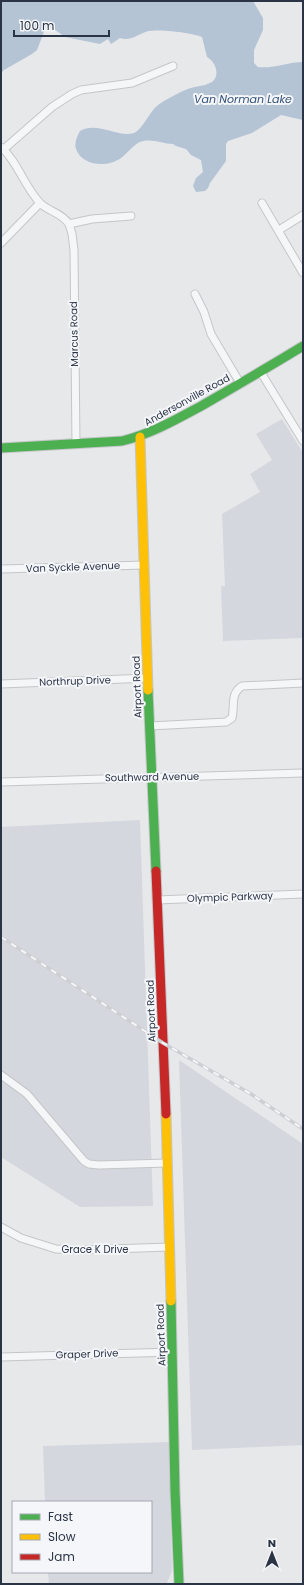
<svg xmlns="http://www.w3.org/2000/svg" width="304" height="1585" font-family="Poppins,sans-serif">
<rect width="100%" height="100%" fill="#e6e8ea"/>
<path fill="#d4d7dd" d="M 282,419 L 303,453 L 303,638 L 223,641 L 221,586 L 225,586 L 222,514 L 260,492 L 250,474 L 272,460 L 256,434 Z
M 140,820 L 153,1206 L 80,1207 L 1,1157 L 1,827 Z
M 179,1060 L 303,1144 L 303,1445 L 192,1450 Z
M 169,1442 L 172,1571 L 167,1583 L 162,1584 L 49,1584 L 48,1572 L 151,1572 L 151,1502 L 45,1502 L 43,1446 Z"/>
<path fill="#b4c4d5" d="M 1,1 L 253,1 L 263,18 L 263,30 L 254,50 L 254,63 L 258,67 C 273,69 288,62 303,62 L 303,120 L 281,115 L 252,133 L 228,141 L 226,144 L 226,161 L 210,183 L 208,188 L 205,191 L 196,192 L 193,186 L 196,178 L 203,172 L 201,160 L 191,155 L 186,149 L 176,146 L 173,144 C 163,144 154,139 143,141 C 134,143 128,153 121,158 C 107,168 82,166 76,149 C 74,144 77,136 80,131 C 97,121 118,138 134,133 C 143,129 149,112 158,105 C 165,100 183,90 191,88 C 198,86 205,86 212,82 C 221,75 215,61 207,57 L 202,37 C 194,33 159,29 149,31 C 139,33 131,42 120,38 L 111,44 L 108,39 L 100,44 L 65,37 L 47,24 L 37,50 L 32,54 L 4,70 L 1,73 Z"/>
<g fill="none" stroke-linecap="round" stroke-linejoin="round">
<g stroke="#c4c6c8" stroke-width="9">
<path id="street" d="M 1,147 C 18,162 24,186 40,203 C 49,212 61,212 69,224 L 92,219 L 131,216
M 4,149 L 52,107 L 72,94 L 81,90 L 132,83 L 173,66
M 262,203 L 303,273
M 69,224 L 72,234 L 74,250 L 76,444
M 279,230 L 303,215
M 1,243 L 40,203
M 195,294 L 204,312 L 211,334 L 240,383
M 260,371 L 303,441
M 1,569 L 145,565
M 1,684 L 148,678
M 150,726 L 226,722 L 232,718 C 235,705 230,694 242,686 L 303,683
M 1,782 L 303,773
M 157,900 L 303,894
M 1,1075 L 27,1094 L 84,1161 L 89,1164 L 99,1165 L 167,1163
M 1,1227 L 21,1238 L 56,1249 L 80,1250 L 170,1247
M 1,1357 L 173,1352"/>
</g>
<g stroke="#c4c6c8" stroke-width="11">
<path id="fast" d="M 1,448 L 122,441 C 151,434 177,419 203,405 C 236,386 270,366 303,346
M 148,690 L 156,871
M 171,1301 L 175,1491 L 179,1584"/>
</g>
<g stroke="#c4c6c8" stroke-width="11">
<path id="slow" d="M 140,437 L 148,690
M 166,1114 L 171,1301"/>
</g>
<g stroke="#c4c6c8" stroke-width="11">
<path id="jam" d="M 156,871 L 166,1114"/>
</g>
<use href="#street" stroke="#f5f6f7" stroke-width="7"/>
<use href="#fast" stroke="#4caf50" stroke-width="9"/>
<use href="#slow" stroke="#ffc107" stroke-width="9"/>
<use href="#jam" stroke="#c62828" stroke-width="9"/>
<g stroke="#cecfd2" stroke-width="3.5">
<path id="rail" d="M 1,937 L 163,1043 L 251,1094 L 303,1129"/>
</g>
<use href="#rail" stroke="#f4f6f9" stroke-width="2" stroke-dasharray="6" stroke-linecap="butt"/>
</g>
<g text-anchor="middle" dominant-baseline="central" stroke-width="4" stroke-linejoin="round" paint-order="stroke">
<g font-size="10" fill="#2b3445" stroke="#f4f6f9">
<text transform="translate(74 334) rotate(-91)">Marcus Road</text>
<text transform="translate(187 400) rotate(-29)">Andersonville Road</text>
<text transform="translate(73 567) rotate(-2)">Van Syckle Avenue</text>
<text transform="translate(75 681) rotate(-2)">Northrup Drive</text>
<text transform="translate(137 687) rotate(-92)">Airport Road</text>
<text transform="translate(152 777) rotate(-1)">Southward Avenue</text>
<text transform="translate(230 897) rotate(-2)">Olympic Parkway</text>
<text transform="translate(151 1011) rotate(-92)">Airport Road</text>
<text x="95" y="1249">Grace K Drive</text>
<text transform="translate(161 1335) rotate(-92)">Airport Road</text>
<text transform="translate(87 1354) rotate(-2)">Graper Drive</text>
</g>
<g font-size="11" font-style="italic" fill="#34527a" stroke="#f4f6f9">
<text x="243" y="99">Van Norman Lake</text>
</g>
</g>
<rect width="304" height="1585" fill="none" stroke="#2b3445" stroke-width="4"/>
<rect x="12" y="1501" width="140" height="72" fill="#f4f6f9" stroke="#a4a8b1"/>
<rect x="20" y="1514" width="20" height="6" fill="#4caf50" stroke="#a4a8b1"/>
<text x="48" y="1521" font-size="12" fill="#2b3445">Fast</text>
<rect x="20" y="1534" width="20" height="6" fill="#ffc107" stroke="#a4a8b1"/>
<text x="48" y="1541" font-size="12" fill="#2b3445">Slow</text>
<rect x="20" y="1554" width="20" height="6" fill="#c62828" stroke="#a4a8b1"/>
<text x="48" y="1561" font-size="12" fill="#2b3445">Jam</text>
<g transform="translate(272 1553)" stroke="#f4f6f9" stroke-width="3" paint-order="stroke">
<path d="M0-3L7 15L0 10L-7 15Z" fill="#2b3445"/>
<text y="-6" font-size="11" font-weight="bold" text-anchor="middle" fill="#2b3445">N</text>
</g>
<path d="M14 30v6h95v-6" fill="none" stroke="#2b3445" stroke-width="2"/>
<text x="20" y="30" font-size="12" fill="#2b3445" stroke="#f4f6f9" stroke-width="3" paint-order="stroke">100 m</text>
</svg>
